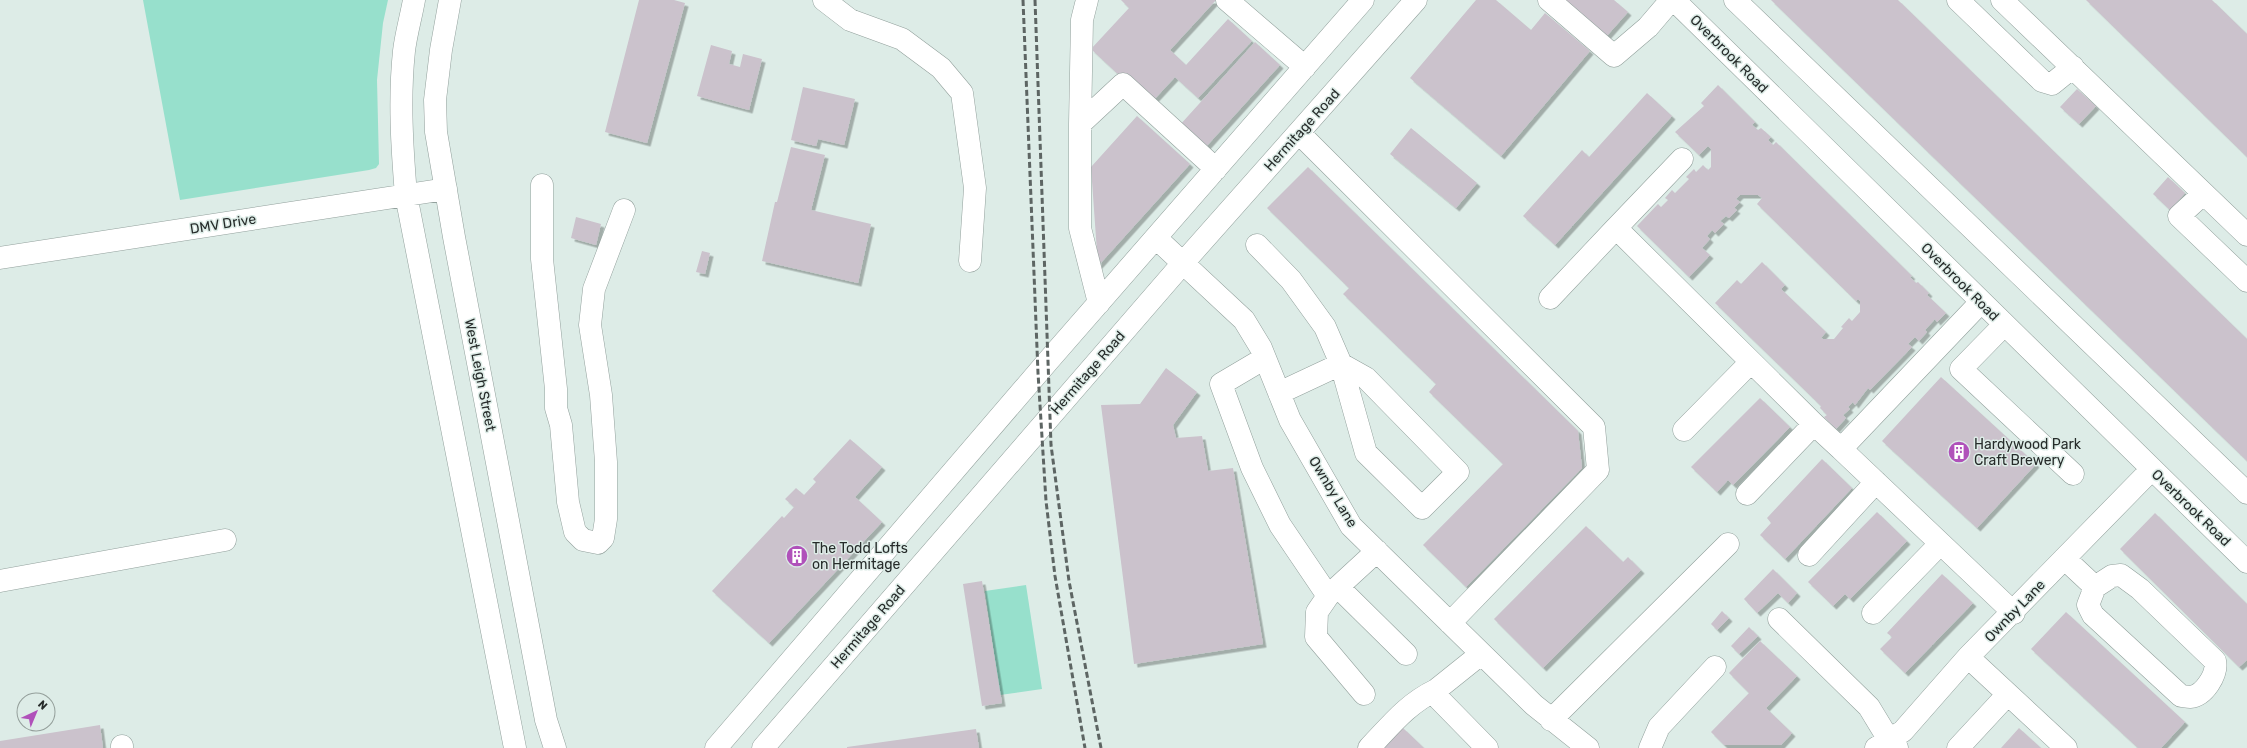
<svg xmlns="http://www.w3.org/2000/svg" width="2247" height="748" font-family="Rubik,sans-serif">
<defs>
<filter id="shadow"><feDropShadow dx="3.5" dy="3.5" stdDeviation="0" flood-color="#0004"/></filter>
</defs>
<rect width="100%" height="100%" fill="#ddece7"/>
<path fill="#97e0cc" d="M 143,0 L 388,0 L 383,23 L 377,80 L 379,164 L 376,168 L 369,170 L 180,200 Z
M 1026,585 L 1042,689 L 1000,695 L 985,591 Z"/>
<path fill="#cbc2cc" filter="url(#shadow)" d="M 639,0 L 674,0 L 685,3 L 647,143 L 605,132 Z
M 1121,0 L 1216,0 L 1170,50 L 1186,65 L 1228,19 L 1252,41 L 1198,98 L 1175,77 L 1150,104 L 1091,49 L 1129,8 Z
M 1476,0 L 1496,0 L 1531,30 L 1545,13 L 1590,51 L 1501,156 L 1410,78 Z
M 1563,0 L 1614,0 L 1628,12 L 1605,38 Z
M 1771,0 L 1898,0 L 2247,339 L 2247,461 Z
M 2086,0 L 2212,0 L 2247,34 L 2247,157 Z
M 1255,42 L 1280,65 L 1204,149 L 1179,126 Z
M 711,45 L 732,51 L 729,64 L 740,67 L 743,54 L 762,59 L 749,110 L 697,96 Z
M 1718,85 L 1755,122 L 1752,125 L 1758,130 L 1761,128 L 1771,137 L 1768,140 L 1773,145 L 1776,142 L 1912,276 L 1910,277 L 1916,283 L 1918,282 L 1929,293 L 1927,295 L 1946,313 L 1937,322 L 1935,319 L 1925,330 L 1927,332 L 1919,341 L 1915,337 L 1908,344 L 1912,347 L 1870,390 L 1868,388 L 1855,405 L 1853,402 L 1848,407 L 1850,409 L 1843,415 L 1846,418 L 1836,429 L 1824,417 L 1827,415 L 1820,408 L 1821,406 L 1715,303 L 1737,280 L 1741,284 L 1762,262 L 1785,285 L 1781,289 L 1826,332 L 1821,338 L 1823,339 L 1834,339 L 1843,328 L 1841,327 L 1849,318 L 1852,321 L 1860,312 L 1860,301 L 1858,299 L 1856,301 L 1757,204 L 1762,198 L 1758,195 L 1740,195 L 1736,199 L 1740,202 L 1734,208 L 1737,210 L 1729,218 L 1726,216 L 1720,221 L 1724,224 L 1715,233 L 1712,230 L 1707,236 L 1710,239 L 1702,248 L 1710,255 L 1689,277 L 1637,226 L 1658,204 L 1661,207 L 1668,200 L 1665,198 L 1672,190 L 1675,193 L 1689,179 L 1686,177 L 1694,169 L 1696,172 L 1703,165 L 1708,170 L 1711,167 L 1711,149 L 1708,146 L 1699,155 L 1675,132 L 1704,106 L 1701,103 Z
M 803,87 L 855,99 L 844,145 L 818,139 L 816,146 L 791,140 Z
M 2077,89 L 2096,106 L 2079,124 L 2060,107 Z
M 1647,93 L 1672,116 L 1555,245 L 1523,216 L 1582,150 L 1589,157 Z
M 1137,116 L 1190,164 L 1098,266 L 1091,167 Z
M 1411,128 L 1477,183 L 1456,208 L 1390,154 Z
M 791,147 L 825,155 L 811,210 L 871,224 L 858,283 L 762,261 L 775,202 L 777,202 Z
M 1308,167 L 1578,431 L 1582,468 L 1466,587 L 1423,545 L 1503,464 L 1429,392 L 1436,384 L 1343,294 L 1349,288 L 1267,208 Z
M 2168,177 L 2185,193 L 2170,210 L 2153,194 Z
M 576,217 L 601,224 L 596,245 L 571,238 Z
M 702,251 L 710,253 L 705,274 L 696,272 Z
M 1166,368 L 1197,392 L 1173,425 L 1176,438 L 1202,436 L 1208,471 L 1233,468 L 1263,644 L 1134,664 L 1101,405 L 1140,404 Z
M 1941,377 L 2036,464 L 1977,528 L 1882,441 Z
M 1760,398 L 1790,427 L 1733,485 L 1728,480 L 1717,492 L 1691,467 Z
M 850,439 L 882,467 L 855,497 L 882,522 L 769,643 L 712,591 L 782,516 L 784,518 L 794,507 L 785,499 L 796,488 L 804,495 L 816,482 L 813,479 Z
M 1822,459 L 1852,488 L 1785,559 L 1760,535 L 1771,523 L 1767,518 Z
M 1877,512 L 1907,541 L 1850,599 L 1845,594 L 1833,606 L 1808,582 Z
M 2155,513 L 2247,604 L 2247,660 L 2239,667 L 2120,549 Z
M 1586,526 L 1623,562 L 1628,557 L 1641,570 L 1543,668 L 1494,619 Z
M 1773,569 L 1797,593 L 1788,603 L 1778,593 L 1757,613 L 1744,599 Z
M 1942,574 L 1973,603 L 1905,673 L 1880,649 L 1892,637 L 1887,633 Z
M 982,581 L 1002,703 L 982,706 L 963,584 Z
M 1722,611 L 1729,618 L 1717,630 L 1711,624 Z
M 2066,612 L 2185,722 L 2161,748 L 2138,748 L 2031,649 Z
M 1749,627 L 1758,636 L 1739,654 L 1731,646 Z
M 1760,641 L 1797,676 L 1766,708 L 1792,733 L 1781,745 L 1724,745 L 1711,732 L 1749,693 L 1729,673 Z
M 100,725 L 103,748 L 0,748 L 0,741 Z
M 1403,728 L 1424,748 L 1383,748 Z
M 2019,728 L 2041,748 L 2001,748 Z
M 976,729 L 979,748 L 847,748 L 847,747 Z"/>
<g fill="none" stroke-linecap="round" stroke-linejoin="round">
<g stroke="#92a09c" stroke-width="23">
<path id="minor" d="M 414,0 C 411,17 406,34 404,51 C 399,99 402,147 406,195 L 515,748
M 450,0 L 441,50 L 435,100 L 436,132 L 454,237 L 546,720 L 555,748
M 824,0 L 850,20 L 902,39 L 941,68 L 962,93 L 975,188 L 970,261
M 1227,0 L 1305,67
M 1549,0 L 1614,56 L 1648,27 L 1671,0
M 1674,0 L 2247,562
M 1735,0 L 2247,493
M 1958,0 L 2042,81 L 2052,84 L 2073,67
M 2002,0 L 2247,235
M 1080,124 L 1082,20 L 1087,0
M 1299,133 L 1594,427 L 1598,470 L 1450,623
M 542,185 L 542,259 L 556,389 L 556,408 L 561,425 L 568,502 L 575,532 L 583,540 L 598,543 L 603,538 L 606,519 L 606,462 L 601,395 L 590,325 L 594,289 L 624,210
M 2203,194 L 2179,216 L 2247,281
M 1616,228 L 1682,159
M 1156,238 L 1244,320 L 1261,348 L 1290,420 L 1351,526 L 1534,705 L 1588,748
M 1257,245 L 1291,280 L 1325,327 L 1341,364 L 1366,453 L 1422,508 L 1458,472 L 1366,378 L 1341,364 L 1279,393
M 0,258 L 446,189
M 1550,298 L 1616,228 L 1814,424
M 1981,302 L 1841,449 L 2014,613
M 1099,303 L 1080,228 L 1080,124 L 1123,84 L 1216,169
M 2004,325 L 1961,369 L 2073,474
M 1265,358 L 1221,384 L 1252,468 L 1280,525 L 1328,596 L 1377,551
M 1684,430 L 1751,362
M 1747,494 L 1814,424 L 1841,449
M 1809,555 L 1876,482
M 2065,559 L 2095,587 L 2112,576 L 2121,575 L 2140,589 L 2215,661 C 2218,674 2204,696 2190,697 C 2187,697 2183,696 2181,696 L 2093,615 L 2088,605 L 2095,587
M 0,581 L 225,540
M 1338,587 L 1406,654
M 1328,596 L 1317,612 L 1316,637 L 1364,694
M 1873,613 L 1940,544
M 1779,619 L 1869,707 L 1889,740 L 1897,748
M 1481,654 L 1436,690 L 1439,699 L 1487,748
M 1968,657 L 2066,748
M 1551,720 L 1728,544
M 122,746 L 122,748
M 716,748 L 1048,361 L 1363,0
M 763,748 L 1183,263 L 1416,0
M 1369,748 C 1391,725 1407,704 1436,690
M 1650,748 L 1659,727 L 1715,667
M 1876,748 L 1903,731 L 1968,657 L 2151,470
M 1958,748 L 2008,694"/>
</g>
<use href="#minor" stroke="#fff" stroke-width="22"/>
<path stroke="#5d6563" stroke-width="3" stroke-dasharray="6 3" stroke-linecap="butt" d="M 1023,0 L 1038,373 L 1046,501 L 1055,576 L 1085,748
M 1035,0 L 1051,445 L 1069,581 L 1101,748"/>
</g>
<defs>
<g id="building-disc" transform="scale(1.15)"><circle r="9.5" fill="#b051ba" stroke="#ddece7"/><path d="M-4-6H4V6H1V3H-1V6H-4ZM-2.5-4.3h1.7v1.8h-1.7ZM.8-4.3h1.7v1.8H.8ZM-2.5-1h1.7V.8h-1.7ZM.8-1h1.7V.8H.8Z" fill="#fff"/></g>
</defs>
<g fill-rule="evenodd">
<use href="#building-disc" x="1959" y="452"/>
<use href="#building-disc" x="797" y="556"/>
</g>
<g text-anchor="middle" dominant-baseline="central" stroke-width="3" stroke-linejoin="round" paint-order="stroke">
<g font-size="14" fill="#262b2a" stroke="#ddece7">
<text transform="translate(1729 54) rotate(45)">Overbrook Road</text>
<text transform="translate(1302 130) rotate(-48)">Hermitage Road</text>
<text transform="translate(223 224) rotate(-9)">DMV Drive</text>
<text transform="translate(1960 282) rotate(45)">Overbrook Road</text>
<text transform="translate(1088 373) rotate(-49)">Hermitage Road</text>
<text transform="translate(480 375) rotate(79)">West Leigh Street</text>
<text transform="translate(1333 492) rotate(59)">Ownby Lane</text>
<text transform="translate(2191 508) rotate(44)">Overbrook Road</text>
<text transform="translate(2015 611) rotate(-46)">Ownby Lane</text>
<text transform="translate(868 627) rotate(-49)">Hermitage Road</text>
</g>
<g font-size="14" fill="#262b2a" stroke="#ddece7" text-anchor="start">
<text x="1974" y="444">Hardywood Park<tspan x="1974" dy="16">Craft Brewery</tspan></text>
<text x="812" y="548">The Todd Lofts<tspan x="812" dy="16">on Hermitage</tspan></text>
</g>
</g>
<g transform="translate(36 712) rotate(44)"><circle r="19" fill="#ddece7" stroke="#949f9b"/>
<path d="M0-3L7 15L0 10L-7 15Z" fill="#b051ba"/>
<text y="-6" font-size="11" font-weight="bold" text-anchor="middle" fill="#262b2a">N</text>
</g>
</svg>
